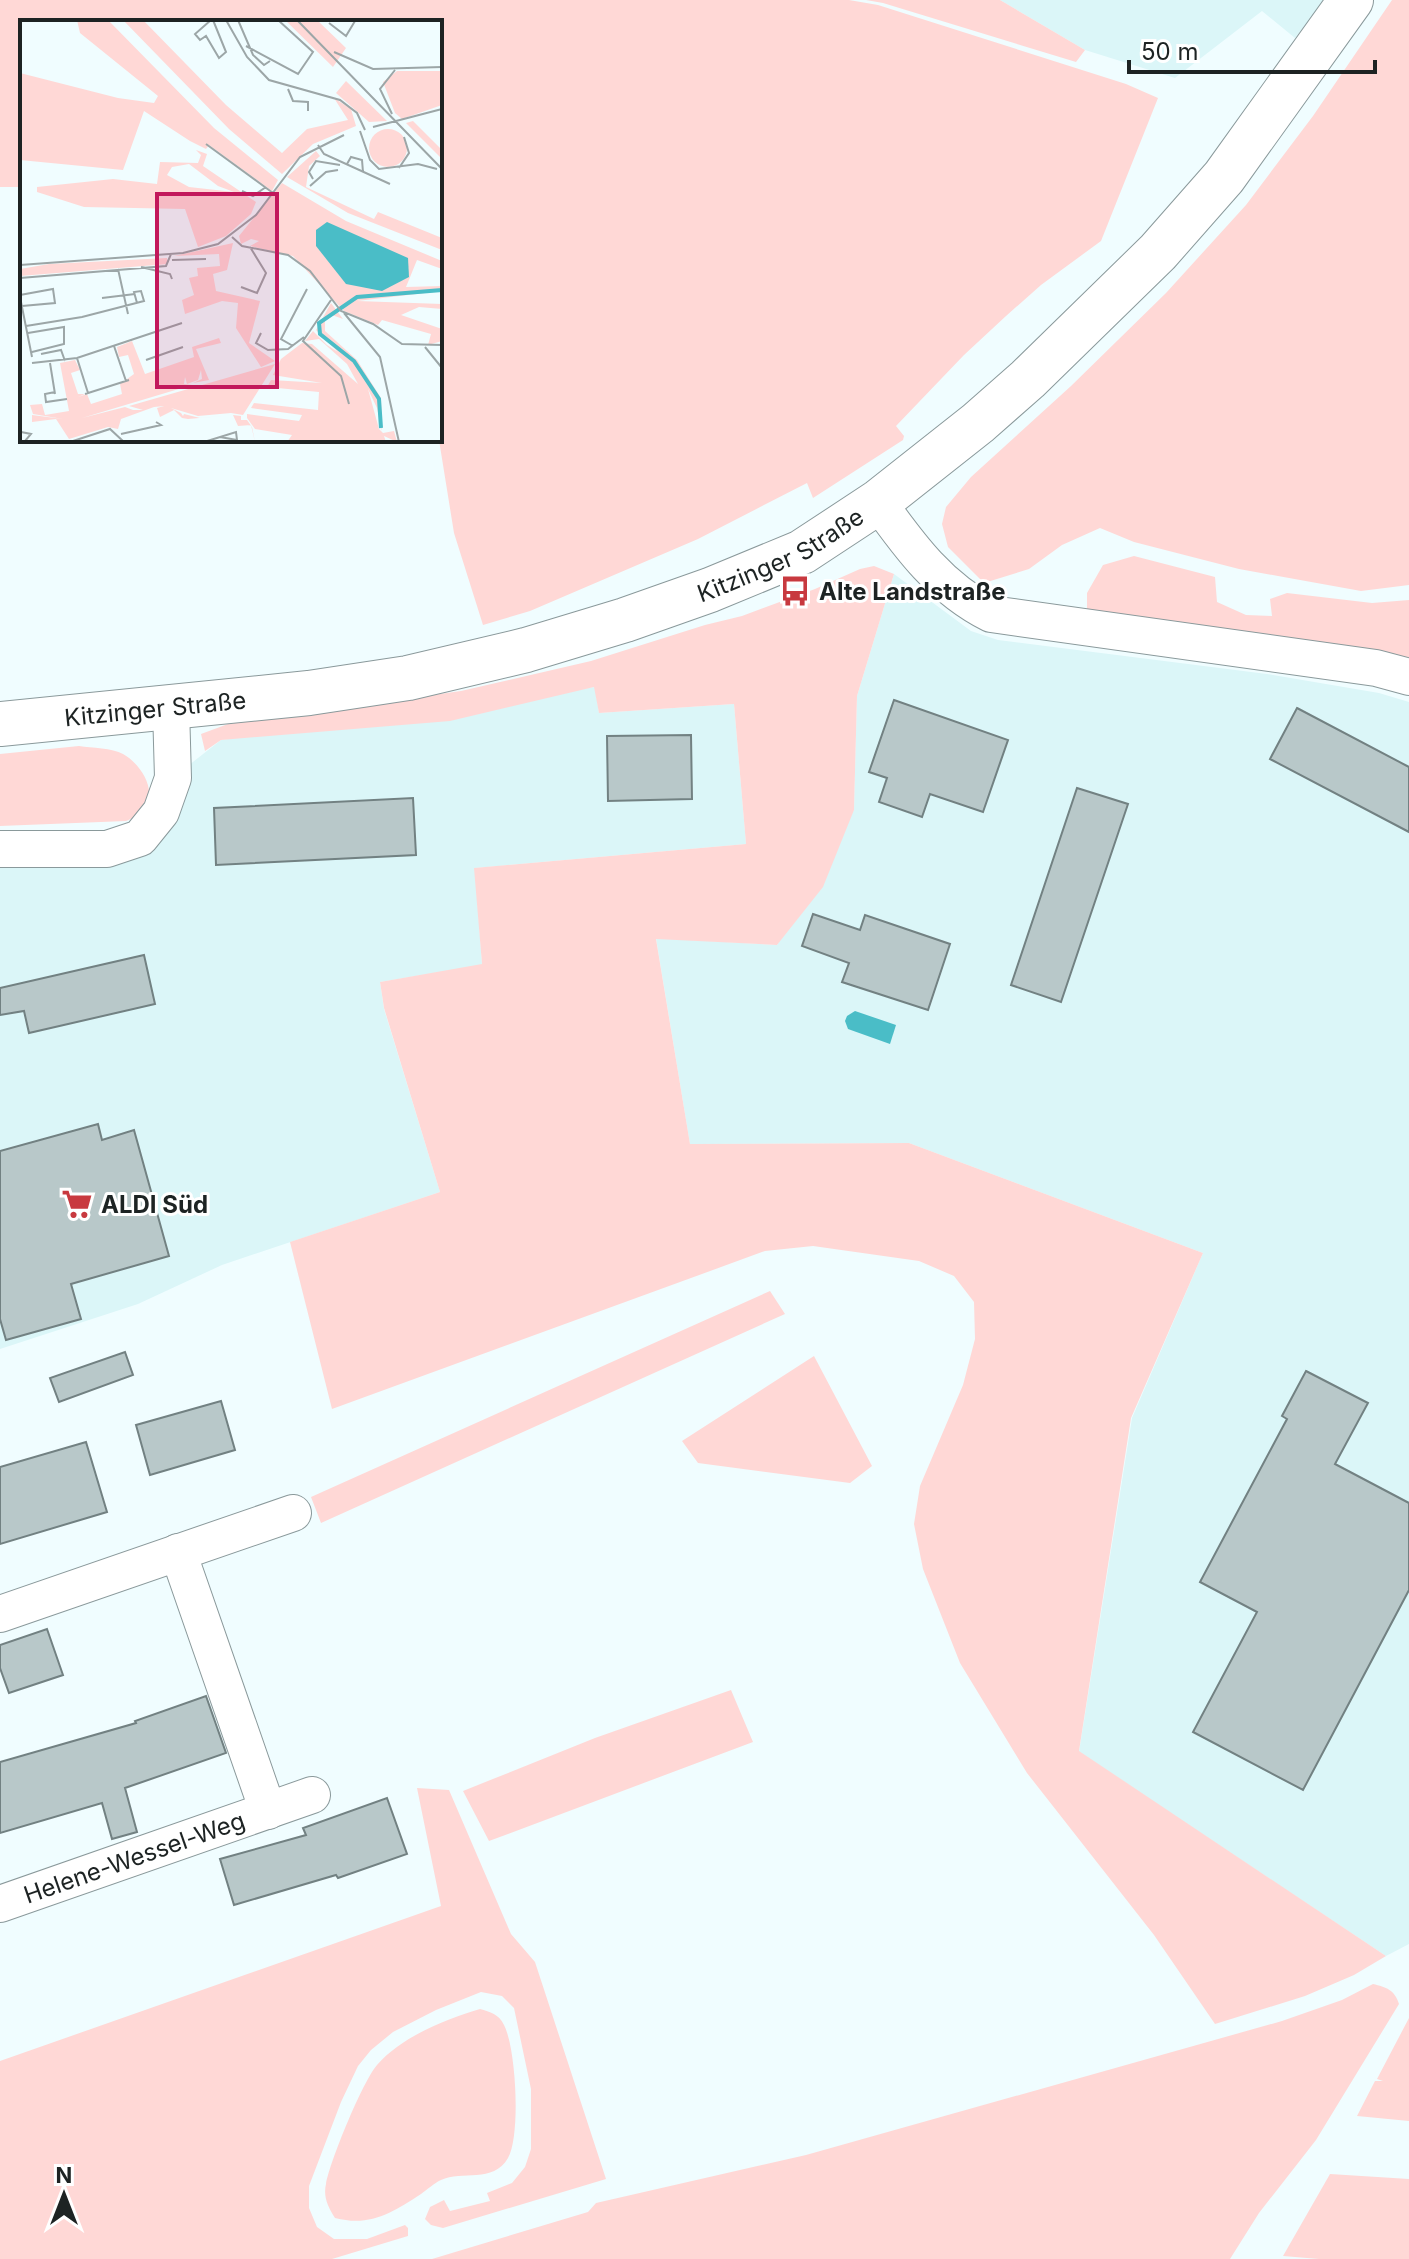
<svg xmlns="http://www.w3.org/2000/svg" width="1409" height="2259" font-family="Inter,sans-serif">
<rect width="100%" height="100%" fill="#f0fdff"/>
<path fill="#dbf6f8" d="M 1000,0 L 1325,0 L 1295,38 L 1262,11 L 1175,78 L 1085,50 Z
M 894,574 L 971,631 L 998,640 L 1267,674 L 1379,693 L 1409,702 L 1409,1944 L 1386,1956 L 1079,1752 L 1132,1418 L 1203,1253 L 909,1143 L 690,1144 L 656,938 L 777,945 L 854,810 L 857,696 Z
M 595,687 L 599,713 L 734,704 L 746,844 L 475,868 L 482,965 L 380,982 L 384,1009 L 440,1192 L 222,1265 L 138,1304 L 0,1349 L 0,839 L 132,830 L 175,776 L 221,740 Z"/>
<path fill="#ffd8d6" d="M 0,0 L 849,0 L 878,5 L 1126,84 L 1158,98 L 1101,241 L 1041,285 L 1006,316 L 964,355 L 896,426 L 904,436 L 903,440 L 813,498 L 807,483 L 698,539 L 530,611 L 483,625 L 454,533 L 439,440 L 440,22 L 22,22 L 22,187 L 0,187 Z
M 866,0 L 1000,0 L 1085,50 L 1076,62 L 883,3 Z
M 1392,0 L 1409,0 L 1409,585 L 1361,591 L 1278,576 L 1239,569 L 1134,542 L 1100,528 L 1062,545 L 1029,569 L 984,583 L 948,547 L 942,524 L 946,507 L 971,477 L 1071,386 L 1166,293 L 1246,205 L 1313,116 Z
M 1134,556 L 1215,577 L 1217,602 L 1246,615 L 1272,616 L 1270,599 L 1287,593 L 1372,603 L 1409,600 L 1409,669 L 1087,610 L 1087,593 L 1103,565 Z
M 874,566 L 894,574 L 857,696 L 854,810 L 823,887 L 777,945 L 656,939 L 690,1144 L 909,1143 L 1203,1253 L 1131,1418 L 1079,1751 L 1386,1956 L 1354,1975 L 1305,1996 L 1215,2024 L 1154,1935 L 1027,1773 L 960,1663 L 923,1569 L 914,1524 L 920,1486 L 963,1385 L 975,1339 L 974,1302 L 954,1276 L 919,1261 L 813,1246 L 765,1251 L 332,1409 L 290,1242 L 440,1192 L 384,1008 L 380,982 L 482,964 L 474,868 L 746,844 L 734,704 L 599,713 L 594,687 L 450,721 L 221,740 L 205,751 L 201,734 L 228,724 L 461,691 L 591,661 L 705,625 L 742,616 L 815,589 L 860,569 Z
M 79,746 C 92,748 112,748 123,754 C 141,764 160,793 142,812 C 138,816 131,819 126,821 L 0,826 L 0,754 Z
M 770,1291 L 785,1314 L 321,1523 L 311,1497 Z
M 814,1356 L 872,1466 L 850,1483 L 698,1463 L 682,1441 Z
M 731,1690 L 753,1742 L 489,1841 L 463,1791 L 595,1738 Z
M 417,1788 L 449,1790 L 511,1934 L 535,1962 L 606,2179 L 443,2228 L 431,2225 L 425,2219 L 430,2207 L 444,2200 L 450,2211 L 490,2201 L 487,2193 L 512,2183 L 525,2167 L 531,2149 L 531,2089 L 514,2008 L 502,1996 L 481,1992 L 436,2010 L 393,2032 L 371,2050 L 358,2066 L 341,2102 L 309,2186 L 309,2208 L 317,2227 L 334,2239 L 367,2239 L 405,2225 L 408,2228 L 408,2236 L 332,2259 L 0,2259 L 0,2061 L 441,1906 Z
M 1373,1984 C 1386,1987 1395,1990 1399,2004 L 1316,2140 L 1259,2213 L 1230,2259 L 432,2259 L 588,2212 L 596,2203 L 806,2155 L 1282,2021 L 1342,2000 Z
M 480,2009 C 490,2012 499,2014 504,2025 C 516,2048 521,2135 508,2158 C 493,2184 462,2170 441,2180 C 434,2183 427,2190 421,2194 C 392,2213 370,2227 335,2218 C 328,2207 323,2197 326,2184 C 330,2161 363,2081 377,2065 C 401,2037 446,2019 480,2009 Z
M 1409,2018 L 1409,2121 L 1357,2116 L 1375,2081 L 1383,2081 L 1377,2079 Z
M 1330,2174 L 1409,2179 L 1409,2259 L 1319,2259 L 1283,2256 Z"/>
<path fill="#4abdc7" d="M 855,1011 L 896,1025 L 890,1044 L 848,1029 L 845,1021 L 847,1016 Z"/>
<path fill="#b8c8c9" stroke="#728182" stroke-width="2" d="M 894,700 L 1008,740 L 983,812 L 930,794 L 922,817 L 879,802 L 887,778 L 869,772 Z
M 1297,708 L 1409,767 L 1409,832 L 1270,759 Z
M 691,735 L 692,799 L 608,801 L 607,736 Z
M 1077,788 L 1128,804 L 1061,1002 L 1011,985 Z
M 413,798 L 416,855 L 216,865 L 214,808 Z
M 813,914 L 860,930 L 865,915 L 950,944 L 928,1010 L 842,982 L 849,963 L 802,946 Z
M 144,955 L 155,1004 L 29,1033 L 24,1011 L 0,1015 L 0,988 Z
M 98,1124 L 102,1140 L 134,1130 L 169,1256 L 71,1284 L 81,1319 L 6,1340 L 0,1319 L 0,1151 Z
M 125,1352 L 133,1375 L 59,1402 L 50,1378 Z
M 1306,1371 L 1368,1403 L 1335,1464 L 1409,1503 L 1409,1590 L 1303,1790 L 1193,1732 L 1257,1612 L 1200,1582 L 1287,1419 L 1282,1416 Z
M 221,1401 L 235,1450 L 150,1475 L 136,1425 Z
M 86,1442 L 107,1512 L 0,1544 L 0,1467 Z
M 47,1629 L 63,1675 L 9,1693 L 0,1668 L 0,1645 Z
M 206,1696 L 226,1753 L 125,1788 L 137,1832 L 112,1839 L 102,1803 L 0,1833 L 0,1762 L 136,1723 L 135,1721 Z
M 387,1798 L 407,1854 L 338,1878 L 336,1875 L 234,1905 L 220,1859 L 306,1835 L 303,1828 Z"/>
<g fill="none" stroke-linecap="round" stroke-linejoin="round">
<g stroke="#8a999b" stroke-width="38">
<g id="minor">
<path d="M 878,502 C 910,547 941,589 991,614 L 1376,668 L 1409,677"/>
<path d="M 0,849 L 107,849 L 140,838 L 161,812 L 173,778 L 171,708"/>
<path d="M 178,1552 L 268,1811"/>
<path d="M 0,1614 L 293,1513"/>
<path id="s1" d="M 0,1904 L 312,1795"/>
</g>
</g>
<g stroke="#8a999b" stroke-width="46">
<g id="tertiary">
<path id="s2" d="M 0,724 L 309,693 L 408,678 L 526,650 L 625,620 L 710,590 L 802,552 L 878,502 L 978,423 L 1028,379 L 1158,252 L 1224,177 L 1351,0"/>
</g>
</g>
<use href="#minor" stroke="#fff" stroke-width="36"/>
<use href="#tertiary" stroke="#fff" stroke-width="44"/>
</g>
<defs>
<g id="bus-bare" transform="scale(2.4)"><path d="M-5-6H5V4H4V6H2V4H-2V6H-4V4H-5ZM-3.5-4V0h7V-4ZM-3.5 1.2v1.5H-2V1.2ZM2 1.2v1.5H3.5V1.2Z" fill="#c8393f" stroke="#fff" stroke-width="2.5" paint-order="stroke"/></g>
<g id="supermarket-bare" transform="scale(2.4)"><path d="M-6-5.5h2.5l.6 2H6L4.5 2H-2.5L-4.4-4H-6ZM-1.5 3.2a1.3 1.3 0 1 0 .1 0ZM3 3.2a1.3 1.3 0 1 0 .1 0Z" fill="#c8393f" stroke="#fff" stroke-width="2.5" paint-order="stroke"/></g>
</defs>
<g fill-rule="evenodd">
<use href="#bus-bare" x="795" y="591"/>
<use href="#supermarket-bare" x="77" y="1204"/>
</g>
<g text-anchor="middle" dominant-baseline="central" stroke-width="6" stroke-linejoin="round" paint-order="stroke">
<g font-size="24" fill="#1d2323" stroke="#fff">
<text stroke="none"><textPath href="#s2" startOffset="804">Kitzinger Straße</textPath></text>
<text stroke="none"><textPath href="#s2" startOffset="156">Kitzinger Straße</textPath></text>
<text stroke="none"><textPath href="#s1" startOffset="142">Helene-Wessel-Weg</textPath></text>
</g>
<g font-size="24" font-weight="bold" fill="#1d2323" stroke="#fff" text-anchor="start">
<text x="819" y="591">Alte Landstraße</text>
<text x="101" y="1204">ALDI Süd</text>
</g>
</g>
<g transform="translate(20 20)">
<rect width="422" height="422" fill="#f0fdff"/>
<path d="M 57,0 L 88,0 L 194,108 L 258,160 L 252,171 L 189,125 L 186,129 L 170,121 L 124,91 L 103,150 L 0,140 L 0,53 L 98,78 L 134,83 L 138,76 L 60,13 ZM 103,0 L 123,0 L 206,85 L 262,133 L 287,109 L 328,100 L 314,78 L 331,89 L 336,106 L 293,124 L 262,154 L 209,109 ZM 265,0 L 297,0 L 326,28 L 313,47 ZM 377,51 L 422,51 L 422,85 L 382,99 L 375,93 L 363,62 ZM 326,61 L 367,101 L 349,102 L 316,73 ZM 393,101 L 422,130 L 422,139 L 386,103 ZM349 128a19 19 0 1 1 38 0a19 19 0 1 1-38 0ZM 176,130 L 187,134 L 183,146 L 236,182 L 231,194 L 206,216 L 178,227 L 165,189 L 64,187 L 17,172 L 17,167 L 93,159 L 137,164 L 140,142 L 178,143 L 181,135 ZM 169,144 L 198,166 L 214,172 L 169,167 L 147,155 L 152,147 ZM 296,131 L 300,136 L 289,146 L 286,167 L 354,199 L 358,192 L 422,218 L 422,230 L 328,193 L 267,157 ZM 262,163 L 326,201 L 422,241 L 422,249 L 397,240 L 386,267 L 422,266 L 422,271 L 337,281 L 422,284 L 422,289 L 399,287 L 381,295 L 422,309 L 422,321 L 408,325 L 411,314 L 362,300 L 358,305 L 324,291 L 273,236 L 230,226 L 239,221 L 231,219 L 221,224 L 219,216 ZM 213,223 L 207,250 L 193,254 L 196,271 L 240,281 L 229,323 L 255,341 L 241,347 L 216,308 L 218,283 L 202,281 L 165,294 L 162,280 L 174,275 L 169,258 L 178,256 L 177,248 L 200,246 L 199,234 L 154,236 ZM 147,238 L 148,244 L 0,256 L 0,249 L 29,244 ZM 311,283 L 323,299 L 312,295 L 305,300 L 305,311 L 337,340 L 361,378 L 362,411 L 357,388 L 348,369 L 359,409 L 363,413 L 374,411 L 377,422 L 364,416 L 366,422 L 267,422 L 272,415 L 235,409 L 227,398 L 227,394 L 279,401 L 282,395 L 231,388 L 234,383 L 298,390 L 299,372 L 247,367 L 251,360 L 302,363 L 253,355 L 261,339 L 282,323 L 292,324 L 338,364 L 327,344 L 299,319 L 285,321 L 293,311 L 307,325 L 318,332 L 296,310 ZM 199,318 L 201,323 L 176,329 L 189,360 L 173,363 L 182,359 L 181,350 L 178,360 L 167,364 L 165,357 L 164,364 L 172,365 L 62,398 L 105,387 L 113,390 L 123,390 L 109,386 L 255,344 L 223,395 L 211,393 L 178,396 L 151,388 L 161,393 L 163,396 L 164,394 L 180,398 L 213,395 L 221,396 L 221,400 L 227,400 L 232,407 L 235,422 L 231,405 L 218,406 L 213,395 L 168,399 L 162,398 L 154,390 L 140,397 L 137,388 L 144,386 L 134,387 L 101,399 L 98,409 L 88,407 L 49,419 L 36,399 L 12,402 L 12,395 L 43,399 L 13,394 L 10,385 L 22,384 L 25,395 L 49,391 L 40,343 L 55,340 L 60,350 L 51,353 L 58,374 L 65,374 L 58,377 L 67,374 L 71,384 L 102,374 L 100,364 L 114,354 L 108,335 L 99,337 L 97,327 L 112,321 L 125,354 L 174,337 L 172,327 Z" fill="#ffd8d6" fill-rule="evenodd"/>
<path d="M 307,202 L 388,238 L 389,257 L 362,271 L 326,264 L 296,226 L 296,210 Z" fill="#4abdc7"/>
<path fill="none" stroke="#4abdc7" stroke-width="4" d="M 361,408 L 359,379 L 334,341 L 300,314 L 299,303 L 337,277 L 422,270"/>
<path fill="none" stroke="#9ca6a7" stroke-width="2" d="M 191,0 L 175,14 L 180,20 L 186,16 L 199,38 L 206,32 L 193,0M 206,0 L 227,37 L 249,60 L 320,80 L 337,93 L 345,110M 218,0 L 233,35 L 244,45 L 250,41M 277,0 L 422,149M 309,3 L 326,16 L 335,1M 226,26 L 278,54 L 293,32 L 258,0M 314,32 L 353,49 L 422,47M 268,69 L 273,81 L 288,82 L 288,91M 372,94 L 360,69 L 375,50M 353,107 L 422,89M 340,111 L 350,140 L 359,149 L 398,144 L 417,149M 186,124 L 253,173M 298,125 L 304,134 L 370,164M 327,144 L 331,137 L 342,140 L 343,152M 379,148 L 389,133 L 384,117M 293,159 L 289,152 L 296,141 L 320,145M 290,166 L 306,152 L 318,150M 222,171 L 233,176 L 246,167M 212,217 L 222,226 L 268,235 L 290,251 L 321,291 L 353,304 L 382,324 L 422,325M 152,240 L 186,239M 0,245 L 163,233 L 198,224 L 236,195 L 280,137 L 324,115M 121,247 L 150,254 L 152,259M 98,249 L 108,294M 0,258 L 146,246 L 151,234M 221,267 L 237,273 L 246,253 L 230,227M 0,275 L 33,269 L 35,283 L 2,286M 0,277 L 12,337M 82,278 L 115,274M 311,280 L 283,321 L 321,356 L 329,384M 324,293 L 360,337 L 379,422M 6,306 L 62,297 L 124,281 L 121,271 L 114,272 L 117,283M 8,313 L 44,307 L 44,324 L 12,332M 241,313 L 236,323 L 248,330 L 268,329 L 284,317M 94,326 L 106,361M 273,326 L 261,319 L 287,269M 405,327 L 422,348M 21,334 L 41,330 L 45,341M 57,338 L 68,373M 126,340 L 163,327M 12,343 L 57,338 L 162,303M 30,343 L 35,374M 35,372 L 25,374 L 26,382 L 47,379M 65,374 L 109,360M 101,414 L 141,405 L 136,402M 1,417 L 1,412 L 11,414 L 5,421M 50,422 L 90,409 L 104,422M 184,422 L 216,412 L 217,420 L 200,417"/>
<path fill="#c2185b" fill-opacity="0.15" stroke="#c2185b" stroke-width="4" d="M 137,174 L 257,174 L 257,367 L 137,367 Z"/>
<rect width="422" height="422" fill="none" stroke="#1d2323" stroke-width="4"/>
</g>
<g transform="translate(64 2195)" stroke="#ffffff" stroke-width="6" paint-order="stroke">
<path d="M0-6L14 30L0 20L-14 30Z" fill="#1d2323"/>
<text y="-12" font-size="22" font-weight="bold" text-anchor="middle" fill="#1d2323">N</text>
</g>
<path d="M1129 60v12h246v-12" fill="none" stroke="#1d2323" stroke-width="4"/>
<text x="1141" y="60" font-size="24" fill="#1d2323" stroke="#ffffff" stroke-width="6" paint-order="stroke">50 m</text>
</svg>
